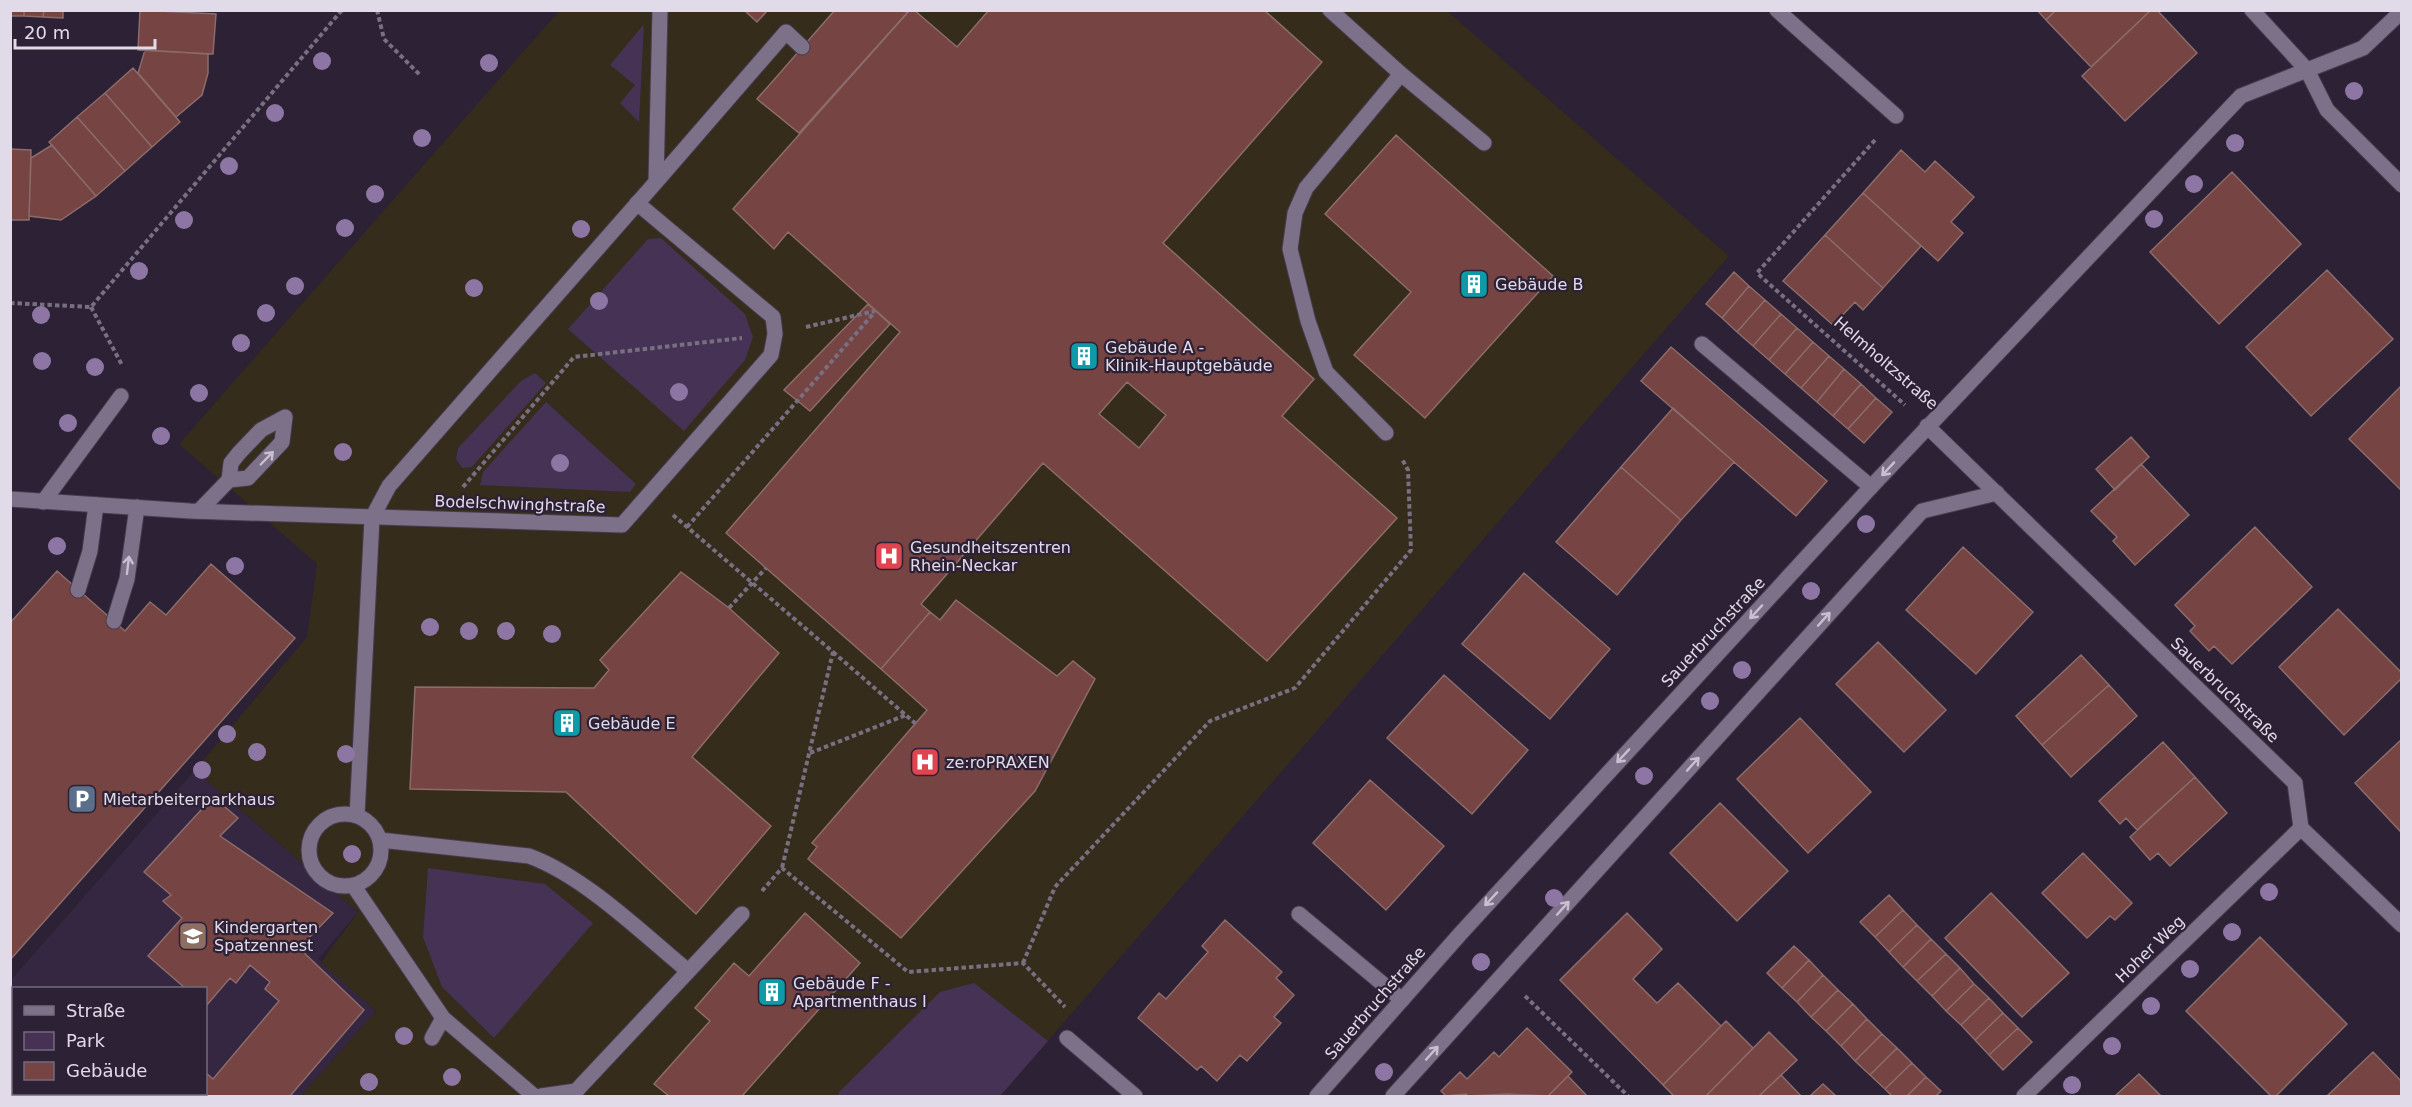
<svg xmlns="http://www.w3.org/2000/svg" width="2412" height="1107" font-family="'DejaVu Sans',sans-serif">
<rect width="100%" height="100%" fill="#2c2135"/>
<path fill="#352741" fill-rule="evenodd" d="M 195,770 L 358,912 L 318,959 L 376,1011 L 301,1096 L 13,1096 L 11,980 ZM 14,988 L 206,988 L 206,1094 L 14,1094 Z"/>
<path fill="#362c1c" d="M 559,11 L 1447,11 L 1729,256 L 1000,1096 L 301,1096 L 376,1011 L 321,963 L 358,912 L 195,770 L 307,637 L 317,564 L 179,444 Z"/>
<path fill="#453255" d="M 644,24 L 639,122 L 620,103 L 635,85 L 610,65 Z
M 661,238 L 745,314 L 753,337 L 745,360 L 684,431 L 568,329 L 648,239 Z
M 535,373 L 546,383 L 472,467 L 462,468 L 456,459 L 458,448 L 521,381 Z
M 546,402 L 636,484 L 630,492 L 480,485 L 483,472 Z
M 428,868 L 545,884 L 593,923 L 494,1038 L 442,987 L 423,937 Z
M 974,983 L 1048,1041 L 1000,1096 L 838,1096 L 839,1092 L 940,992 Z"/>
<path fill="#754443" stroke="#8c6c6b" stroke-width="1.5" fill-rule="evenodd" d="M 10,10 L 24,10 L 24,16 L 10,16 Z
M 24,10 L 44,10 L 43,17 L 24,16 Z
M 44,10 L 63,10 L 63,18 L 43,17 Z
M 140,10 L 216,14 L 213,54 L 138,50 Z
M 744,10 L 768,10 L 757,22 Z
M 835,10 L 904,10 L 907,13 L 799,133 L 757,99 Z
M 910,10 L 914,10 L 957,47 L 989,10 L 1264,10 L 1322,62 L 1163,243 L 1314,379 L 1282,416 L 1397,518 L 1267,661 L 1043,463 L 921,604 L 930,612 L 881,669 L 726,533 L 900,332 L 788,232 L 774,249 L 733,209 ZM 1127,382 L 1166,415 L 1139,448 L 1099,414 Z
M 2037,10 L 2056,10 L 2046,20 Z
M 2056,10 L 2151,10 L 2091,67 L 2046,20 Z
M 2151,10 L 2157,10 L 2197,53 L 2125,121 L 2082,76 Z
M 145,50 L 208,54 L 208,73 L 202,95 L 176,117 L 138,73 Z
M 133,68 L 180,122 L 152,147 L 105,93 Z
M 105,93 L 152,147 L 125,171 L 77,117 Z
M 77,117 L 125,171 L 96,196 L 49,142 Z
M 1396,135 L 1553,276 L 1425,418 L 1354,355 L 1411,292 L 1325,214 Z
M 52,145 L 96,196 L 61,220 L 29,216 L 31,158 Z
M 10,149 L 31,150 L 29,220 L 10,220 Z
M 1901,150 L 1925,172 L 1935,161 L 1974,197 L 1951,222 L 1963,233 L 1938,261 L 1863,193 Z
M 2232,172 L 2301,244 L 2219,324 L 2150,252 Z
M 1863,193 L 1921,246 L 1883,288 L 1825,235 Z
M 1825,235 L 1883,288 L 1863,310 L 1855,302 L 1833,325 L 1783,281 Z
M 2327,270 L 2393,339 L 2311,416 L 2246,347 Z
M 1734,272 L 1749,286 L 1722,318 L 1706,304 Z
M 1749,286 L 1765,300 L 1737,332 L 1722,318 Z
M 1765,300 L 1781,314 L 1753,346 L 1737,332 Z
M 868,304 L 890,324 L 810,411 L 784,390 Z
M 1781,314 L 1797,328 L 1769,360 L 1753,346 Z
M 1797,328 L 1813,342 L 1785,374 L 1769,360 Z
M 1813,342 L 1829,356 L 1801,388 L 1785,374 Z
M 1671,347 L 1827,481 L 1796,516 L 1641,381 Z
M 1829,356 L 1844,369 L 1817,402 L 1801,388 Z
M 1844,369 L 1861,384 L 1833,416 L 1817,402 Z
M 1861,384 L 1876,398 L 1848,429 L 1833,416 Z
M 2402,385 L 2402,491 L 2349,439 Z
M 1876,398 L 1892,412 L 1864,443 L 1848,429 Z
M 1673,408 L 1734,462 L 1681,520 L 1621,467 Z
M 2131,437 L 2149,457 L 2115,490 L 2096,469 Z
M 2141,464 L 2189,515 L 2135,565 L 2113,541 L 2117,537 L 2091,511 Z
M 1621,467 L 1681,520 L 1617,595 L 1556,542 Z
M 2255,527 L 2312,587 L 2232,664 L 2214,646 L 2209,651 L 2190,631 L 2195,626 L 2175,605 Z
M 1963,547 L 2033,612 L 1976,674 L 1906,610 Z
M 211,564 L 295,638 L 10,960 L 10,623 L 57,571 L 125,631 L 150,602 L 166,615 Z
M 681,572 L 729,608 L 779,653 L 692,757 L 771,826 L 696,914 L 566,792 L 410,789 L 415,687 L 594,688 L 609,670 L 600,660 Z
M 1524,573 L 1610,649 L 1550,719 L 1462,644 Z
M 956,600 L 1057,676 L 1073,661 L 1095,679 L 1035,791 L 901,938 L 808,859 L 817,847 L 812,843 L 927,710 L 881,669 L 930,612 L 940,620 Z
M 2338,609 L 2402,673 L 2402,678 L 2344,735 L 2279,667 Z
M 1878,642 L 1946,710 L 1904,752 L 1836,684 Z
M 2081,655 L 2109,685 L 2042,745 L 2016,716 Z
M 1444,675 L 1528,750 L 1472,814 L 1387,738 Z
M 2109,685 L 2137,716 L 2071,777 L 2042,745 Z
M 1800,718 L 1871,792 L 1808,853 L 1737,779 Z
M 2402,739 L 2402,830 L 2400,831 L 2355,783 Z
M 2163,742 L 2195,777 L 2137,830 L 2126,818 L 2120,824 L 2099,801 Z
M 2195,777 L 2227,813 L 2170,866 L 2158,853 L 2150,860 L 2130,837 Z
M 1370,780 L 1444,846 L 1386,910 L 1313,843 Z
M 213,797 L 238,818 L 220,836 L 333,913 L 299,948 L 364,1010 L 290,1096 L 184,1096 L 186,1094 L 206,1094 L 206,1073 L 213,1079 L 279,1001 L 265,989 L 270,982 L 250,965 L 236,983 L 230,978 L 206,1006 L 206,988 L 185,988 L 148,956 L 182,918 L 163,901 L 171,895 L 144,872 Z
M 1720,803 L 1788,871 L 1737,921 L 1670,853 Z
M 2083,853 L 2132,903 L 2115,920 L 2110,916 L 2087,938 L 2042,893 Z
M 1991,893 L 2069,973 L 2022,1017 L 1945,938 Z
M 1889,895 L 1903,910 L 1875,937 L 1860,922 Z
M 1903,910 L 1917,925 L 1889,952 L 1875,937 Z
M 805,913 L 860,963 L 742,1096 L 669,1096 L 654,1084 L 710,1021 L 695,1008 L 734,963 L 749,976 Z
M 1627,913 L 1662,949 L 1633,979 L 1657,1003 L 1678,983 L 1721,1026 L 1663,1085 L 1560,980 Z
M 1225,920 L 1282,972 L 1276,978 L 1294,995 L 1274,1017 L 1281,1023 L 1247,1061 L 1240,1055 L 1217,1081 L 1201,1066 L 1197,1070 L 1138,1018 L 1159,993 L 1166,999 L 1208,952 L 1202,946 Z
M 1917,925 L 1931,939 L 1903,967 L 1889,952 Z
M 2260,937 L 2347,1024 L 2276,1096 L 2271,1096 L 2186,1011 Z
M 1931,939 L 1946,954 L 1917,981 L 1903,967 Z
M 1794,946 L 1809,960 L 1782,988 L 1767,973 Z
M 1946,954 L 1960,968 L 1932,996 L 1917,981 Z
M 1809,960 L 1823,975 L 1797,1002 L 1782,988 Z
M 1960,968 L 1974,984 L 1946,1011 L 1932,996 Z
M 1823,975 L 1838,990 L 1811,1017 L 1797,1002 Z
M 1974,984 L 1989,998 L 1961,1025 L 1946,1011 Z
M 1838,990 L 1853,1004 L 1826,1031 L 1811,1017 Z
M 1989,998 L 2003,1013 L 1975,1040 L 1961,1025 Z
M 1853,1004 L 1867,1019 L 1841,1046 L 1826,1031 Z
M 2003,1013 L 2018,1028 L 1989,1055 L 1975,1040 Z
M 1867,1019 L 1882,1034 L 1855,1061 L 1841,1046 Z
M 1726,1021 L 1753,1048 L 1706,1096 L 1674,1096 L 1663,1085 Z
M 1527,1028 L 1572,1072 L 1548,1096 L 1508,1094 L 1468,1096 L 1466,1094 L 1446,1096 L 1441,1091 L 1460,1072 L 1467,1079 L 1494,1052 L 1499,1057 Z
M 2018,1028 L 2032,1042 L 2003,1070 L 1989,1055 Z
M 1769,1032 L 1797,1060 L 1759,1096 L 1706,1096 Z
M 1882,1034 L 1897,1048 L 1870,1075 L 1855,1061 Z
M 1897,1048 L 1912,1063 L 1885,1089 L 1870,1075 Z
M 2373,1052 L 2402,1082 L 2402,1096 L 2327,1096 Z
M 1912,1063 L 1926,1077 L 1907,1096 L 1892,1096 L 1885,1089 Z
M 2139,1074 L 2161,1096 L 2115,1096 Z
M 1781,1075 L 1801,1096 L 1759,1096 Z
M 1568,1076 L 1587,1096 L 1548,1096 Z
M 1926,1077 L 1941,1091 L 1936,1096 L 1907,1096 Z
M 1823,1084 L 1836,1096 L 1810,1096 Z"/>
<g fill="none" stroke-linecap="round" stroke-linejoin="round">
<g stroke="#453c4d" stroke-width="17">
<path id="service" d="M 1330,10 L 1401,74 L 1306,188 L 1295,213 L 1290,249 L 1308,321 L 1326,372 L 1386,433
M 1401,74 L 1484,143
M 656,182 L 786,32 L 802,47
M 1702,344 L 1871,487
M 229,480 L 248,478 L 282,442 L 285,417
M 43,502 L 121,396
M 199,511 L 229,480 L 231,463 L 239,453 L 261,430 L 285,417
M 78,590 L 90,551 L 96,505
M 114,621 L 127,579 L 137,507
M309 850a36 36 0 1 1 72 0a36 36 0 1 1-72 0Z
M 357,816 L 372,518 L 389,486 L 656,182 L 660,10
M 380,840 L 529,856 C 584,876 642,933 688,971
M 353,885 L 443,1018 L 432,1038
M 1299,914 L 1402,1000
M 443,1018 L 534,1096
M 541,1096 L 576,1091 L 742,914"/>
</g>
<g stroke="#453c4d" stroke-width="17">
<path id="minor" d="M 1777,10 L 1896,116
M 2252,10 L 2307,70 L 2327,110 L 2402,185
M 1927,426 L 2295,783 L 2301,828 L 2402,925
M 10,499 L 190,511 L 622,525 L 771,355 L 775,334 L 773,317 L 637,203
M 1067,1038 L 1135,1096
M 1317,1096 L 1461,933 L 1871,487 L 2241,96 L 2363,48 L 2402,11
M 1393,1096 L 1922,511 L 1997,493
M 2024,1096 L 2301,828"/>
</g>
<path stroke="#786f81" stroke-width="4" stroke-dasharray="4.5 3" stroke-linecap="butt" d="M 377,10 L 384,39 L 420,75
M 1875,140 L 1757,273 L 1905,405
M 10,303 L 91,307 L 342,10
M 91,307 L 122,365
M 806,327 L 875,311
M 463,487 L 574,357 L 742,338
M 673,515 L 833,652 L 782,868
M 687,527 L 874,313
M 729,608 L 766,568
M 833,652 L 916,724
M 810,753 L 906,715
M 762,891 L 782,868 L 908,972 L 1023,963 L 1065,1007
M 1023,963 L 1055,887 L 1210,721 L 1295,688 L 1411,550 L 1408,470 L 1402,459
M 1525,996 L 1628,1096"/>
<use href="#service" stroke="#7d7089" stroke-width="15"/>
<use href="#minor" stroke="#7d7089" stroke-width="15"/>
</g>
<g fill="#8e76a4">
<circle cx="322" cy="61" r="9"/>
<circle cx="489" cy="63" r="9"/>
<circle cx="2354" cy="91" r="9"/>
<circle cx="275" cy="113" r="9"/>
<circle cx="422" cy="138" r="9"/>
<circle cx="2235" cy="143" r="9"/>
<circle cx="229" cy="166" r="9"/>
<circle cx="2194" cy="184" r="9"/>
<circle cx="375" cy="194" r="9"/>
<circle cx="2154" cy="219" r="9"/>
<circle cx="184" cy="220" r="9"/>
<circle cx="345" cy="228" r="9"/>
<circle cx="581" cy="229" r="9"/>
<circle cx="139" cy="271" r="9"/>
<circle cx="295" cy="286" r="9"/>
<circle cx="474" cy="288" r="9"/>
<circle cx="599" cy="301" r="9"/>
<circle cx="266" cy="313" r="9"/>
<circle cx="41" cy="315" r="9"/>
<circle cx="241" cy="343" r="9"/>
<circle cx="42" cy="361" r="9"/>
<circle cx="95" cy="367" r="9"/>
<circle cx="679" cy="392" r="9"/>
<circle cx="199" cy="393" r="9"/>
<circle cx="68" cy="423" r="9"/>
<circle cx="161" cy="436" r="9"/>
<circle cx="343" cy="452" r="9"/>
<circle cx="560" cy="463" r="9"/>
<circle cx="1866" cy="524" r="9"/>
<circle cx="57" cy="546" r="9"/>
<circle cx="235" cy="566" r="9"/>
<circle cx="1811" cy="591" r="9"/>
<circle cx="430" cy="627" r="9"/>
<circle cx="469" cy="631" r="9"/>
<circle cx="506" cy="631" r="9"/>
<circle cx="552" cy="634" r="9"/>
<circle cx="1742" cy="670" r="9"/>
<circle cx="1710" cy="701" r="9"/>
<circle cx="227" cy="734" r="9"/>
<circle cx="257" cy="752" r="9"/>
<circle cx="346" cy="754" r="9"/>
<circle cx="202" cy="770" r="9"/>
<circle cx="1644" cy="776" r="9"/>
<circle cx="352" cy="854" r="9"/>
<circle cx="2269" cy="892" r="9"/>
<circle cx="1554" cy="898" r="9"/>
<circle cx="2232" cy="932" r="9"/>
<circle cx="1481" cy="962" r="9"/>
<circle cx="2190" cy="969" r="9"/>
<circle cx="2151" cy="1006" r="9"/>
<circle cx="404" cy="1036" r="9"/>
<circle cx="2112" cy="1046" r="9"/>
<circle cx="1384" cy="1072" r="9"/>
<circle cx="452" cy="1077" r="9"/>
<circle cx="369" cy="1082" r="9"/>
<circle cx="2072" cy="1085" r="9"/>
</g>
<defs><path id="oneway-shaft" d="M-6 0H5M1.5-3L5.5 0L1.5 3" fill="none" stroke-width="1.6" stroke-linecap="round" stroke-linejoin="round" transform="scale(1.5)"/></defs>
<g stroke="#c8c0d0">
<use href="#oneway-shaft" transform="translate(267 458) rotate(-46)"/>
<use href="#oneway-shaft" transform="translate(1888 469) rotate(133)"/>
<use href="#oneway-shaft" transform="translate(128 565) rotate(-83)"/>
<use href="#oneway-shaft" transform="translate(1756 612) rotate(133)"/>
<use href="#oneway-shaft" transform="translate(1824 619) rotate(-48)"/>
<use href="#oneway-shaft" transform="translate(1623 756) rotate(133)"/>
<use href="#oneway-shaft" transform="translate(1693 764) rotate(-48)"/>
<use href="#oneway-shaft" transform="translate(1491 899) rotate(133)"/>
<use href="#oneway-shaft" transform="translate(1563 908) rotate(-48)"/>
<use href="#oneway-shaft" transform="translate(1432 1053) rotate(-48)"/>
</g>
<defs>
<g id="building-square" transform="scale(1.5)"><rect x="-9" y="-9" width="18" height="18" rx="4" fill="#0f9aa8" stroke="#2c2135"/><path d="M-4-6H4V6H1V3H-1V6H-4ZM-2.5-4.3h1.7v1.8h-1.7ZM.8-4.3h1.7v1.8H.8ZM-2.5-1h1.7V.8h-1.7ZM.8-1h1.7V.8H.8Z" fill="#fff"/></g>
<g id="hospital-square" transform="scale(1.5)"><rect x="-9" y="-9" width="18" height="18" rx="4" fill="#e0444e" stroke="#2c2135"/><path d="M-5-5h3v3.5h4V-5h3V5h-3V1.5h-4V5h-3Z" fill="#fff"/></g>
<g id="parking-square" transform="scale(1.5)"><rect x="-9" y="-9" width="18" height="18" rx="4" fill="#5c6f8a" stroke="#2c2135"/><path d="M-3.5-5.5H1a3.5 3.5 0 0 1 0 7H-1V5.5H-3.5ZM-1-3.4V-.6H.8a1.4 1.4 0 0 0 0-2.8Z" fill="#fff"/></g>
<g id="school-square" transform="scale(1.5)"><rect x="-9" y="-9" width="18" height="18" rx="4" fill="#8d6e63" stroke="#2c2135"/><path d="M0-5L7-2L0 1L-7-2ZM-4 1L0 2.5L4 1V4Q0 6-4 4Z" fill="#fff"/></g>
</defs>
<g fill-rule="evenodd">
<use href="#building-square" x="1474" y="284"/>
<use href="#building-square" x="1084" y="356"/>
<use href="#hospital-square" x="889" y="556"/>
<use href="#building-square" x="567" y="723"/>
<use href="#hospital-square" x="925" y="762"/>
<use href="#parking-square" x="82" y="799"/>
<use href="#school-square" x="193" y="936"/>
<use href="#building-square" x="772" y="992"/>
</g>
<g text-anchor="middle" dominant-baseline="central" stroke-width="4.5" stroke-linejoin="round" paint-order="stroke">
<g font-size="16" fill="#e1dae8" stroke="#2c2135" text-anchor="start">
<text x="1495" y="284">Gebäude B</text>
<text x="1105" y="347">Gebäude A -<tspan x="1105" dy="18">Klinik-Hauptgebäude</tspan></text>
<text x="910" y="547">Gesundheitszentren<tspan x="910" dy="18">Rhein-Neckar</tspan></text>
<text x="588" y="723">Gebäude E</text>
<text x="946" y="762">ze:roPRAXEN</text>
<text x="103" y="799">Mietarbeiterparkhaus</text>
<text x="214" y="927">Kindergarten<tspan x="214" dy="18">Spatzennest</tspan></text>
<text x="793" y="983">Gebäude F -<tspan x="793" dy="18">Apartmenthaus I</tspan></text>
</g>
<g font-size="16" fill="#e1dae8" stroke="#2c2135">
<text transform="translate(1886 363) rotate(41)">Helmholtzstraße</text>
<text transform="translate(520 504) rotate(2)">Bodelschwinghstraße</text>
<text transform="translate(1713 632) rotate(-47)">Sauerbruchstraße</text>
<text transform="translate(2225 690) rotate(44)">Sauerbruchstraße</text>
<text transform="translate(2150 949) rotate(-44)">Hoher Weg</text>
<text transform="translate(1375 1003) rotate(-49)">Sauerbruchstraße</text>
</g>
</g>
<rect width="2412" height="1107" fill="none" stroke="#e1dae8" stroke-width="24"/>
<rect x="12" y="987" width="195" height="108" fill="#2c2135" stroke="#746b7d" stroke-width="1.5"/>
<rect x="24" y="1006" width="30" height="9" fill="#7d7089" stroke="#746b7d" stroke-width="1.5"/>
<text x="66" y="1017" font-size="18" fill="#e1dae8">Straße</text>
<rect x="24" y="1032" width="30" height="18" fill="#453255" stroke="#746b7d" stroke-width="1.5"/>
<text x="66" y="1047" font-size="18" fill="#e1dae8">Park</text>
<rect x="24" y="1062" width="30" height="18" fill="#754443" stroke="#746b7d" stroke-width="1.5"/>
<text x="66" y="1077" font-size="18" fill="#e1dae8">Gebäude</text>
<path d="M15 39v9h140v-9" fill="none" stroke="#e1dae8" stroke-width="3"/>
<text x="24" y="39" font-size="18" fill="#e1dae8" stroke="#2c2135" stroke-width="4.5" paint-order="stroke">20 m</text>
</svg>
